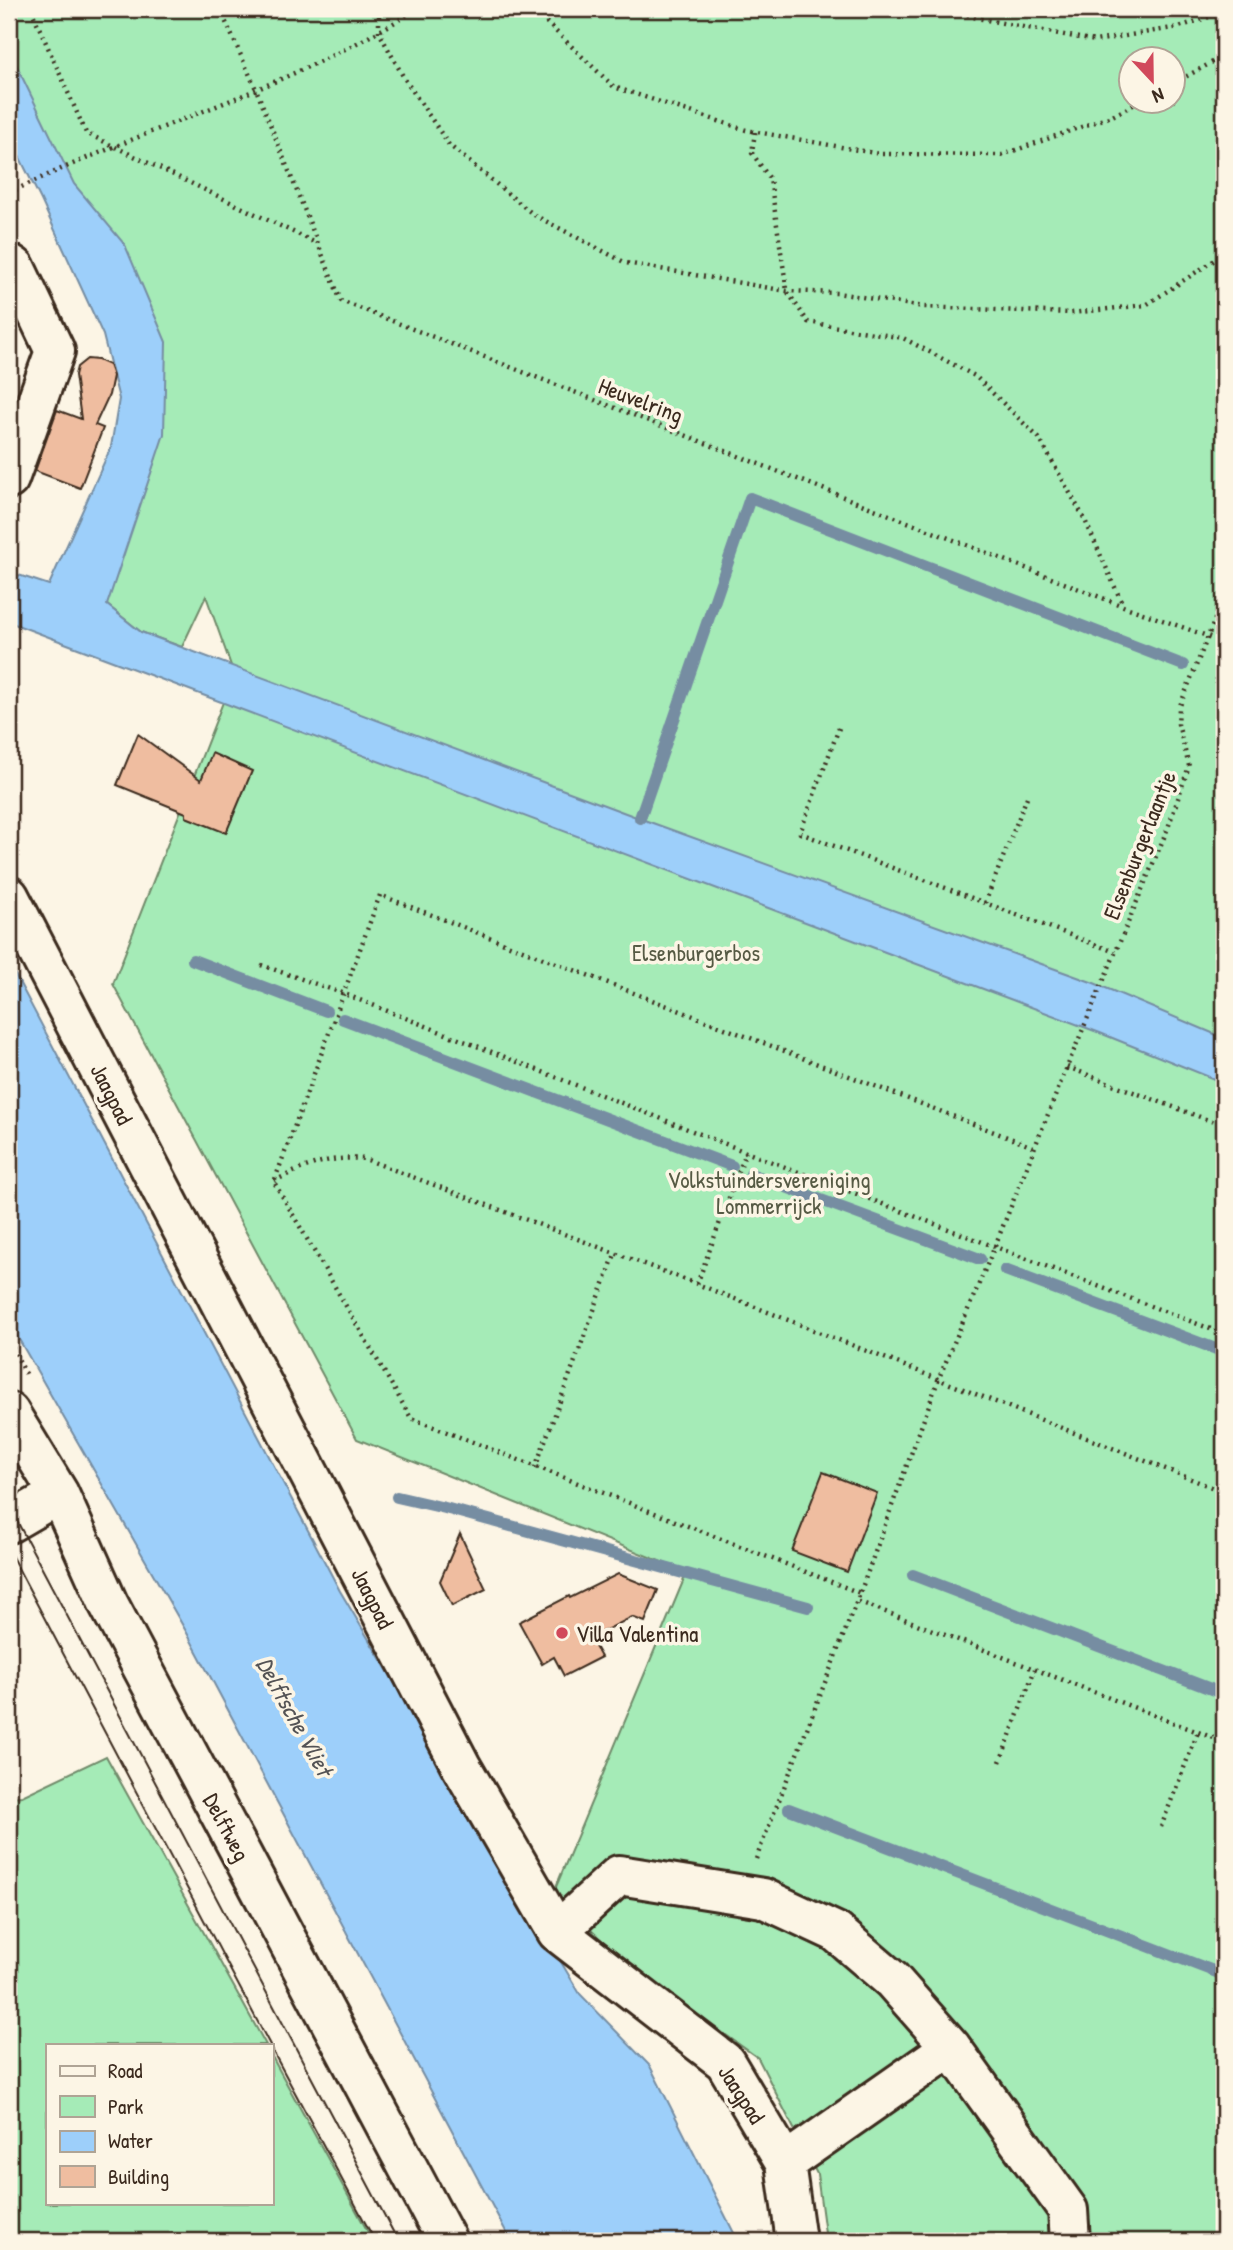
<svg xmlns="http://www.w3.org/2000/svg" width="1233" height="2250" font-family="'Patrick Hand',sans-serif">
<rect width="100%" height="100%" fill="#fcf5e5"/>
<filter id="ink" filterUnits="userSpaceOnUse"><feTurbulence type="fractalNoise" baseFrequency=".0143" numOctaves="2"/><feDisplacementMap in="SourceGraphic" scale="14" xChannelSelector="R" yChannelSelector="G"/><feConvolveMatrix kernelMatrix="1 2 1 2 8 2 1 2 1" color-interpolation-filters="sRGB"/></filter>
<g filter="url(#ink)">
<path fill="#a5ebb7" stroke="#708a6a" stroke-width="2" fill-rule="evenodd" d="M 9,9 L 1224,9 L 1224,2241 L 826,2241 L 817,2174 L 758,2058 L 628,1965 L 553,1894 L 687,1572 L 357,1439 L 113,984 L 234,674 L 206,596 L 182,647 L 141,632 L 106,604 L 156,457 L 9,97 ZM 1132,60 L 1174,60 L 1174,102 L 1132,102 Z
M 106,1756 L 266,2045 L 47,2045 L 47,2203 L 271,2203 L 271,2055 L 373,2241 L 9,2241 L 9,1797 L 22,1796 Z"/>
<path fill="#9dcffa" stroke="#768da2" stroke-width="2" d="M 9,50 L 74,184 L 125,245 L 166,342 L 164,434 L 107,605 L 141,632 L 647,821 L 1094,983 L 1224,1038 L 1224,1083 L 1100,1033 L 9,622 L 9,572 L 49,585 L 111,447 L 119,399 L 103,335 L 41,200 L 9,136 Z
M 9,963 L 340,1591 L 580,1994 L 650,2066 L 738,2241 L 511,2241 L 187,1633 L 9,1322 Z"/>
<g fill="none" stroke-linecap="round" stroke-linejoin="round">
<path stroke="#768da2" stroke-width="12" d="M 640,818 L 750,498 L 1183,665
M 193,960 L 326,1011
M 343,1019 L 732,1166
M 751,1174 L 980,1259
M 1005,1270 L 1224,1352
M 397,1497 L 445,1508 L 808,1607
M 913,1575 L 1224,1694
M 789,1809 L 1224,1975"/>
</g>
<path fill="#efbda0" stroke="#3b2a1e" stroke-width="2" d="M 87,359 L 98,360 L 109,365 L 113,376 L 109,395 L 95,425 L 103,428 L 80,488 L 35,471 L 57,410 L 81,419 L 75,375 L 77,367 Z
M 138,734 L 201,780 L 212,753 L 252,771 L 226,833 L 186,817 L 186,813 L 117,785 Z
M 823,1472 L 877,1493 L 847,1572 L 792,1551 Z
M 460,1534 L 486,1589 L 452,1606 L 440,1581 Z
M 618,1574 L 658,1590 L 645,1622 L 632,1617 L 590,1638 L 601,1657 L 564,1676 L 554,1657 L 542,1664 L 519,1622 L 569,1596 L 570,1598 Z"/>
<g fill="none" stroke-linecap="round" stroke-linejoin="round">
<g stroke="#3b2a1e" stroke-width="44">
<path id="minor" d="M 9,263 L 15,267 L 55,351 L 9,479
M 9,896 L 461,1766 L 557,1932 L 725,2062 L 785,2163 L 796,2241
M 9,1412 L 59,1494 L 108,1603 L 447,2241
M 9,1523 L 59,1494
M 557,1932 L 619,1875 L 763,1898 L 836,1932 L 892,1980 L 951,2047 L 1068,2210 L 1070,2241
M 785,2163 L 951,2047"/>
</g>
<path stroke="#3b2a1e" stroke-width="4.5" stroke-dasharray="2 5" stroke-linecap="butt" d="M 31,9 L 86,133 L 316,243
M 220,9 L 256,89 L 341,301 L 1123,606 L 1224,642
M 379,9 L 379,32 L 404,78 L 449,145 L 534,215 L 626,263 L 787,291 L 837,293 L 924,307 L 1071,313 L 1146,305 L 1224,254
M 541,9 L 546,22 L 614,87 L 746,130 L 880,154 L 1002,155 L 1112,116 L 1139,102
M 947,9 L 977,18 L 1095,41 L 1179,27 L 1224,12
M 1174,83 L 1224,56
M 755,132 L 752,153 L 770,179 L 787,291 L 808,322 L 903,338 L 975,376 L 1039,438 L 1084,518 L 1123,605
M 9,193 C 143,128 290,88 417,9
M 839,728 L 800,833 L 1115,952
M 985,903 L 1027,797
M 261,965 L 342,993 L 746,1152 L 1224,1334
M 1067,1067 L 1224,1126
M 1033,1147 L 380,895 L 274,1182 L 411,1418 L 860,1593 L 857,1601 L 1224,1742
M 274,1181 C 308,1165 327,1156 365,1159 L 697,1284 L 1224,1492
M 697,1284 L 746,1152
M 9,1341 L 28,1378
M 535,1468 L 615,1254
M 1000,1762 L 1035,1669
M 1161,1827 L 1198,1732
M 756,1859 L 860,1593 L 939,1378 L 995,1246 L 1067,1067 L 1168,828 L 1189,766 L 1178,724 L 1179,708 L 1224,597"/>
<use href="#minor" stroke="#fcf5e5" stroke-width="38"/>
<path stroke="#3b2a1e" stroke-width="2" d="M 9,1506 L 398,2241
M 9,1551 L 270,2045
M 271,2048 L 375,2241"/>
</g>
</g>
<circle fill="#d1495b" stroke="#fcf5e5" stroke-width="2.5" cx="562" cy="1633" r="7"/>
<g text-anchor="middle" dominant-baseline="central" stroke-width="7" stroke-linejoin="round" paint-order="stroke">
<g font-size="23" fill="#3b2a1e" stroke="#fcf5e5">
<text transform="translate(641 400) rotate(21)">Heuvelring</text>
<text transform="translate(1139 845) rotate(-68)">Elsenburgerlaantje</text>
<text transform="translate(112 1094) rotate(63)">Jaagpad</text>
<text transform="translate(373 1598) rotate(63)">Jaagpad</text>
<text transform="translate(227 1827) rotate(62)">Delftweg</text>
<text transform="translate(742 2094) rotate(57)">Jaagpad</text>
</g>
<g font-size="23" fill="#565a44" stroke="#fcf5e5">
<text x="696" y="952">Elsenburgerbos</text>
<text x="769" y="1179">Volkstuindersvereniging<tspan x="769" dy="26">Lommerrijck</tspan></text>
</g>
<g font-size="23" fill="#3b2a1e" stroke="#fcf5e5" text-anchor="start">
<text x="576" y="1633">Villa Valentina</text>
</g>
<g font-size="24" font-style="italic" fill="#545355" stroke="#fcf5e5">
<text transform="translate(295 1716) rotate(61)">Delftsche Vliet</text>
</g>
</g>
<rect width="1233" height="2250" fill="none" stroke="#fcf5e5" stroke-width="35"/>
<rect x="18" y="18" width="1198" height="2215" fill="none" stroke="#3b2a1e" stroke-width="2.5" filter="url(#ink)"/>
<rect x="46" y="2044" width="228" height="161" fill="#fcf5e5" stroke="#afa495" stroke-width="2"/>
<rect x="60" y="2066" width="35" height="10" fill="#fcf5e5" stroke="#afa495" stroke-width="2"/>
<text x="108" y="2078" font-size="21" fill="#3b2a1e">Road</text>
<rect x="60" y="2096" width="35" height="21" fill="#a5ebb7" stroke="#afa495" stroke-width="2"/>
<text x="108" y="2114" font-size="21" fill="#3b2a1e">Park</text>
<rect x="60" y="2131" width="35" height="21" fill="#9dcffa" stroke="#afa495" stroke-width="2"/>
<text x="108" y="2148" font-size="21" fill="#3b2a1e">Water</text>
<rect x="60" y="2166" width="35" height="21" fill="#efbda0" stroke="#afa495" stroke-width="2"/>
<text x="108" y="2184" font-size="21" fill="#3b2a1e">Building</text>
<g transform="translate(1152 80) rotate(158)"><circle r="33" fill="#fcf5e5" stroke="#afa495" stroke-width="2"/>
<path d="M0-5L12 26L0 18L-12 26Z" fill="#d1495b"/>
<text y="-10" font-size="19" font-weight="bold" text-anchor="middle" fill="#3b2a1e">N</text>
</g>
</svg>
